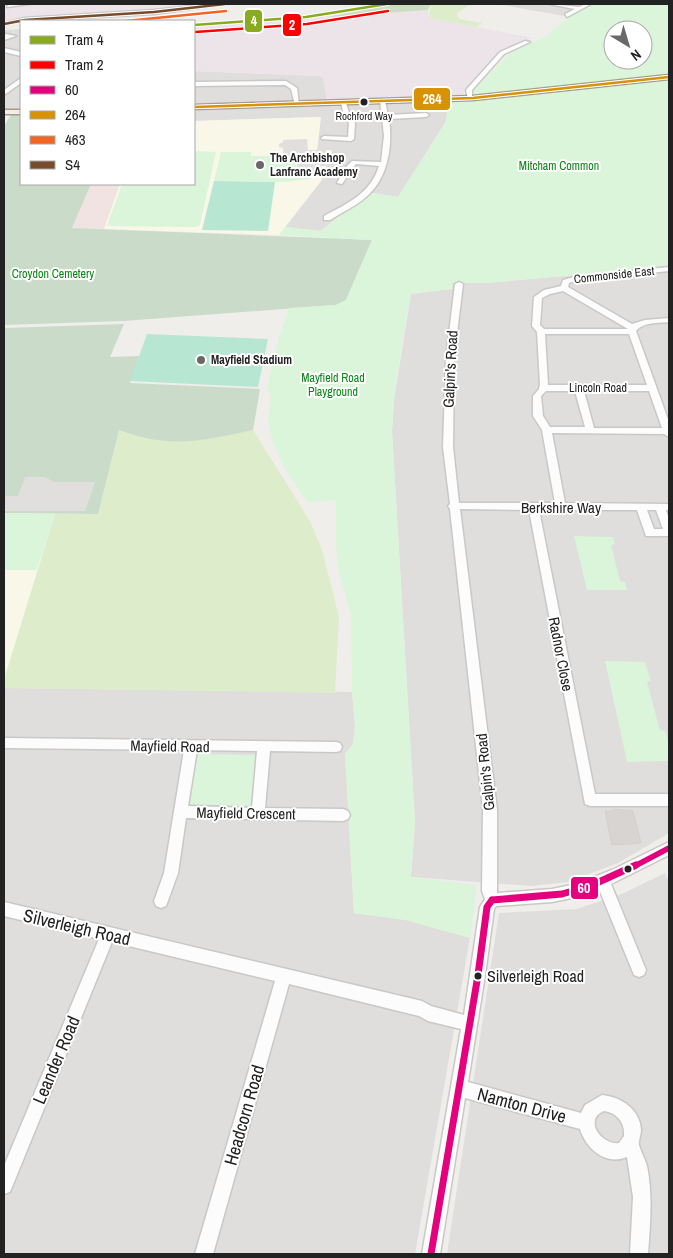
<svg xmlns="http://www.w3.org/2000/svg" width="673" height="1258" font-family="'Archivo Narrow',sans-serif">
<rect width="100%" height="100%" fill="#f0eeeb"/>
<path fill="#dfdedc" d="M 496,4 L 586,4 L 575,7 L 564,16 Z
M 21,29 L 21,109 L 4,109 L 4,30 Z
M 194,71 L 320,76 L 323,77 L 327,100 L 194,104 Z
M 450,101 L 445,123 L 398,197 L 373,193 L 345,211 L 321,231 L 285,227 L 321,181 L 332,150 L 317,150 L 321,117 L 194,121 L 194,110 Z
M 669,267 L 669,833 L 618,863 L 568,882 L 531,886 L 411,877 L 415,823 L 392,431 L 394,400 L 411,294 L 451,289 L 453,283 L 486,283 Z
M 4,688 L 352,692 L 355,726 L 353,744 L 345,754 L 354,913 L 406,920 L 470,938 L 415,1254 L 4,1254 Z
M 665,873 L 669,881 L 669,1254 L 447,1254 L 499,913 L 577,909 L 624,893 Z"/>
<path fill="#f1e3e1" d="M 91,184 L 120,184 L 104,229 L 72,228 Z"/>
<path fill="#ede4e9" d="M 4,4 L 240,4 L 170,12 L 21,21 L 4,27 Z
M 428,10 L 429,18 L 533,38 L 502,51 L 462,95 L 456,96 L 327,100 L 323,77 L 320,76 L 194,71 L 194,25 Z"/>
<path fill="#f8f7e8" d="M 321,117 L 317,150 L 332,150 L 321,181 L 279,235 L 104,229 L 120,184 L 194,184 L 194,121 Z
M 4,513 L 55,514 L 4,682 Z"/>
<path fill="#ddeccb" d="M 431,4 L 471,4 L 457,13 L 457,16 L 460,19 L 482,23 L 476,27 L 429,18 Z
M 119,429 C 169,449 203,440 253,430 L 310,521 L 322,550 L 339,617 L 335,693 L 4,688 L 6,673 L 55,514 L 98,514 Z"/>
<path fill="#cbdec1" d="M 395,4 L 431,4 L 428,10 L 327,17 Z"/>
<path fill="#cadbca" d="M 11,115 L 21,115 L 21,184 L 91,184 L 72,228 L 372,240 L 346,300 L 336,305 L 124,321 L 4,325 L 4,126 Z
M 124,324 L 110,357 L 139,356 L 130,383 L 260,389 L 253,430 C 202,441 169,449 119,430 L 98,514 L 4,513 L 4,328 Z"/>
<path fill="#daf5da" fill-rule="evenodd" d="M 596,4 L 669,4 L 669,266 L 486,283 L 453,283 L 452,289 L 411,293 L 403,338 L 394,400 L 392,431 L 415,823 L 411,877 L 477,885 L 470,938 L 406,920 L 354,913 L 345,754 L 353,744 L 355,726 L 352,692 L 351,616 L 339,572 L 336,545 L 336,500 L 307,502 L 284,467 L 273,443 L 268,420 L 271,397 L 267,387 L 279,337 L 289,308 L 336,305 L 346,300 L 372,240 L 279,235 L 285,227 L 321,231 L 345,211 L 373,193 L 398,197 L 445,123 L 450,101 L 468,101 L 476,95 L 473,90 L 511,52 L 545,37 L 576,12 ZM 613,30 L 643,30 L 643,60 L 613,60 Z
M 194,151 L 216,152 L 200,225 L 195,227 L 107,226 L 122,184 L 194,184 Z
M 221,152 L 251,152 L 251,156 L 295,156 L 297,175 L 310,174 L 310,179 L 283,182 L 214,181 Z
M 4,513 L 55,514 L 37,570 L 4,570 Z
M 574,536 L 613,537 L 615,544 L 611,545 L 620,581 L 625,582 L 627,590 L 587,590 Z
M 605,661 L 645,662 L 651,681 L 647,682 L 660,730 L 665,731 L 669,745 L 669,761 L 627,762 Z
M 196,754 L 256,755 L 253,806 L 189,804 Z"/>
<path fill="#b7e6d2" d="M 214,181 L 275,182 L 268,231 L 202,230 Z
M 147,334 L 268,339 L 258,387 L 130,381 Z"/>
<path fill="#e0dfde" d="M 307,139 L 308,150 L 326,150 L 326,152 L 330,153 L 326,166 L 318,166 L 318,171 L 314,172 L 314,174 L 298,172 L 296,155 L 283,156 L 283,148 L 279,147 L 279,144 L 283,142 L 283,140 Z
M 25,477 L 45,477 L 54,482 L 95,482 L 85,511 L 4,511 L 4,500 L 6,496 L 18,496 Z"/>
<path fill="#d7d4d2" stroke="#d3d0cc" d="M 613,809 L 633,811 L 641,843 L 612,845 L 605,811 L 613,811 Z"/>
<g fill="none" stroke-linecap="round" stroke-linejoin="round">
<g stroke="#c9c8c7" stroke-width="3">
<path id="minor" d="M 9,4 L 29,4 L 7,7 Z
M 214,4 L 227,4 L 154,14 L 21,21 L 4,25 L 4,23 L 25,18 L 154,10 Z
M 549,4 L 579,7 L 586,4 L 591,4 L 567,17 L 565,14 L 575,9 Z
M 6,34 L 16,36 L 4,40 L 4,36 Z
M 525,41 L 530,42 L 504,54 L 472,90 L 472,99 L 468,99 L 466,90 L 500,52 Z
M 4,48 L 21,52 L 21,56 L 4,52 Z
M 21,78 L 21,83 L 4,95 L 4,90 Z
M 286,81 L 297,88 L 299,105 L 295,105 L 291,89 L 285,85 L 194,86 L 194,82 Z
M 380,100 L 385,101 L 388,115 L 426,113 L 429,115 L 426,117 L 389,119 C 393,146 388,179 366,197 C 355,207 342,212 330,220 L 324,220 L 324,216 C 348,203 370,194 379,166 L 356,164 L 342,184 L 337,183 L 345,168 L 352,161 L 381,162 L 384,136 Z
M 341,102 L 346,103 L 350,116 L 355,123 L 354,139 L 351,141 L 322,139 L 321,138 L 324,136 L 348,137 L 349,123 L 344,116 Z
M 669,267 L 669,271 L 575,281 L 569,283 L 568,287 L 632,324 L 645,320 L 669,318 L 669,322 C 659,323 643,322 636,331 L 669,422 L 669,437 L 664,434 L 552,433 L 565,503 L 669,504 L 669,510 L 666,510 L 669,519 L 669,536 L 646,536 L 637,510 L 539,510 L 595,794 L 669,794 L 669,806 L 590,806 L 585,804 L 529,510 L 460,509 L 497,810 L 497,893 L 552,889 L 576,884 L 612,870 L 669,842 L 669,855 L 611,884 L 646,970 L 644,975 L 639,977 L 634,975 L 599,889 L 576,897 L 552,902 L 496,906 L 494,909 L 485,975 L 468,1082 L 581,1113 L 585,1105 L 602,1095 C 621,1097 640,1109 641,1130 C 641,1135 638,1141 639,1145 C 641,1152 645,1159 647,1166 C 653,1195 650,1226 648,1254 L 630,1254 L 633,1197 L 627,1157 C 606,1166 586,1149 580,1129 L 465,1098 L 440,1254 L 422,1254 L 461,1029 L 428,1021 L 419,1016 L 289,984 L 213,1254 L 195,1254 L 275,981 L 112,942 L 10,1192 L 4,1194 L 4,1166 L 99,939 L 4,916 L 4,902 L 422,1001 L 431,1006 L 464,1015 L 480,907 L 485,899 L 482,891 L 483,810 L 450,509 L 448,506 L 450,504 L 443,447 L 446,358 L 455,284 L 459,282 L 463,284 L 454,358 L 453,447 L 459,503 L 555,503 L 542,430 L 533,416 L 533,396 L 539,389 L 540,384 L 537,332 L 532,326 L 534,297 L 544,290 L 561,286 L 563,280 L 574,277 ZM 563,291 L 628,329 L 544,329 L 540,325 L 542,298 L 550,294 ZM 545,334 L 629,334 L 647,385 L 548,385 ZM 546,391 L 575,391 L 585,427 L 550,427 L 543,416 L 541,396 ZM 584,391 L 649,391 L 662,428 L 594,428 ZM 647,510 L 656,510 L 663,529 L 654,529 ZM 604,1111 C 617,1113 625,1122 624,1136 L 619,1143 C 608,1145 592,1132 595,1120 C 596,1115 600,1113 604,1111 Z
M 4,738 L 336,742 L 340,743 L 342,747 L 340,751 L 336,752 L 270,751 L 265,808 L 343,809 L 348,811 L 350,815 L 348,819 L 343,821 L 186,818 L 178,873 L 166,906 L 161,908 L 156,906 L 154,901 L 164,873 L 184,750 L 4,748 ZM 197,750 L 257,751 L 252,808 L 188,806 Z"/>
</g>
<g stroke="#a79c86" stroke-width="3">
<path id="major" d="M 669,75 L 669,79 L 473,100 L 194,109 L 194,105 L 473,96 Z
M 4,110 L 21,110 L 21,114 L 4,114 Z"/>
</g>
<use href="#minor" fill="#fdfcfc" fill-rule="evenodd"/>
<use href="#major" fill="#f3ede7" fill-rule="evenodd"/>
<g stroke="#fff" stroke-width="9">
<path id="bus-1-far1" d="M 633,867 L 669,848"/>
</g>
<g stroke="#fff" stroke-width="11">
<path id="bus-1" d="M 492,900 L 562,894 L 590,886 L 636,865
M 431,1254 L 478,975 L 487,907 L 492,900"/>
</g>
<g stroke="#fff" stroke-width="4.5">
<path id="bus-2" d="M 194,107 L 473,98 L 669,77"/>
</g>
<g stroke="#fff" stroke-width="4.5">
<path id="bus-3" d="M 126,21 L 226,11"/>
</g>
<g stroke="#fff" stroke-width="4.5">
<path id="bus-4" d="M 4,24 L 25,20 L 154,12 L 225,4"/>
</g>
<use href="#bus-1-far1" stroke="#e5007d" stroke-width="5.5"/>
<use href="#bus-1" stroke="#e5007d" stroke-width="7"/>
<use href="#bus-2" stroke="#d79205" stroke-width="2.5"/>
<use href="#bus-3" stroke="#f26522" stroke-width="2.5"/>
<use href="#bus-4" stroke="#7a4b2a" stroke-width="2.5"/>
<g stroke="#fff" stroke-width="4.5">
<path id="tram-1" d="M 194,25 L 306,17 L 387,4"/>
</g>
<g stroke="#fff" stroke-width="4.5">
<path id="tram-2" d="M 195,32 L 307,24 L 388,11"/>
</g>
<use href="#tram-1" stroke="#89ab1e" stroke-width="2.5"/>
<use href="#tram-2" stroke="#f00" stroke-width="2.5"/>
</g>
<g fill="#222" stroke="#fff" stroke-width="2">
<circle cx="364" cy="102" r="4.5"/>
<circle cx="628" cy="869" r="4.5"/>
<circle cx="478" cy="976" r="4.5"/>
</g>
<g fill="#6a6968" stroke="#fff" stroke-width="2">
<circle cx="260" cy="165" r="5"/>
<circle cx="201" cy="360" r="5"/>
</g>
<g text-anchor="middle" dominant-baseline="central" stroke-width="4" stroke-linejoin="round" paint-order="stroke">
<g font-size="11" fill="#222" stroke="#fff">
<text x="364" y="116">Rochford Way</text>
</g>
<g font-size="12" font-weight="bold" fill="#222" stroke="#fff" text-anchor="start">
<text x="270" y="158">The Archbishop<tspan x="270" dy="14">Lanfranc Academy</tspan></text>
<text x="211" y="360">Mayfield Stadium</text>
</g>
<g font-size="12" fill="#0c8416" stroke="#fff">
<text x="559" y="166">Mitcham Common</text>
<text x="53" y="274">Croydon Cemetery</text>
<text x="333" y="378">Mayfield Road<tspan x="333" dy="14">Playground</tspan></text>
</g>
<g font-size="12" fill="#222" stroke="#fff">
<text transform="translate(614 275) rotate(-6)">Commonside East</text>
<text x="598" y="388">Lincoln Road</text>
</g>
<g font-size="15" fill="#222" stroke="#fff">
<text transform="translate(450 369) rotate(-87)">Galpin's Road</text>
<text x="561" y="507">Berkshire Way</text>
<text transform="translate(561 654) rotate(79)">Radnor Close</text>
<text transform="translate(170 746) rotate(1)">Mayfield Road</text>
<text transform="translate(485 772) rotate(-96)">Galpin's Road</text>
<text transform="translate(246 813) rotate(1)">Mayfield Crescent</text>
</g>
<g font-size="16" fill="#222" stroke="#fff" text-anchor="start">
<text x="487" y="976">Silverleigh Road</text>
</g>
<g font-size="18" fill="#222" stroke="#fff">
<text transform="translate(77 927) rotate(13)">Silverleigh Road</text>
<text transform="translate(56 1060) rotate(-67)">Leander Road</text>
<text transform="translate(522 1105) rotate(15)">Namton Drive</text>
<text transform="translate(244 1115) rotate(-74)">Headcorn Road</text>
</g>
</g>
<g stroke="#fff" stroke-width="2">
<rect x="244" y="9" width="19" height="24" rx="5" fill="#89ab1e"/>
<rect x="282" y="13" width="20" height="24" rx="5" fill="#f00"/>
<rect x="413" y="87" width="38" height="24" rx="5" fill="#d79205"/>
<rect x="570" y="876" width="29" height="24" rx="5" fill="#e5007d"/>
</g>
<g font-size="14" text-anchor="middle" font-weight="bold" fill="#fff">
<text x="254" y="26">4</text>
<text x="292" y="30">2</text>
<text x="432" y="104">264</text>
<text x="584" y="893">60</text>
</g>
<rect width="673" height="1258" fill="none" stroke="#222222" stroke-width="10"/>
<rect x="20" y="20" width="175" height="165" fill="#ffffff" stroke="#a7a7a7"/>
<rect x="30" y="36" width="25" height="8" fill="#89ab1e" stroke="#a7a7a7"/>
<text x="65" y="45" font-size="15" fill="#222222">Tram 4</text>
<rect x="30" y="61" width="25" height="8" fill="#ff0000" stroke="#a7a7a7"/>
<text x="65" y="70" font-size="15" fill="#222222">Tram 2</text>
<rect x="30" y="86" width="25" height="8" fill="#e5007d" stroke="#a7a7a7"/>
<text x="65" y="95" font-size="15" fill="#222222">60</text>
<rect x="30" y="111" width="25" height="8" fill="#d79205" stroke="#a7a7a7"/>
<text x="65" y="120" font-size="15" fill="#222222">264</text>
<rect x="30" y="136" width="25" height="8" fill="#f26522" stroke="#a7a7a7"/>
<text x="65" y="145" font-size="15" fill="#222222">463</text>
<rect x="30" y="161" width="25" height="8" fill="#7a4b2a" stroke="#a7a7a7"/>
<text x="65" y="170" font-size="15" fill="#222222">S4</text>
<g transform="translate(628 45) rotate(142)"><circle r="24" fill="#ffffff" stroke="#a7a7a7"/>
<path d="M0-4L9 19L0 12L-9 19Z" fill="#6a6968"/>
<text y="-8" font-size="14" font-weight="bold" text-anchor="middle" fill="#222222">N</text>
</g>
</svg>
